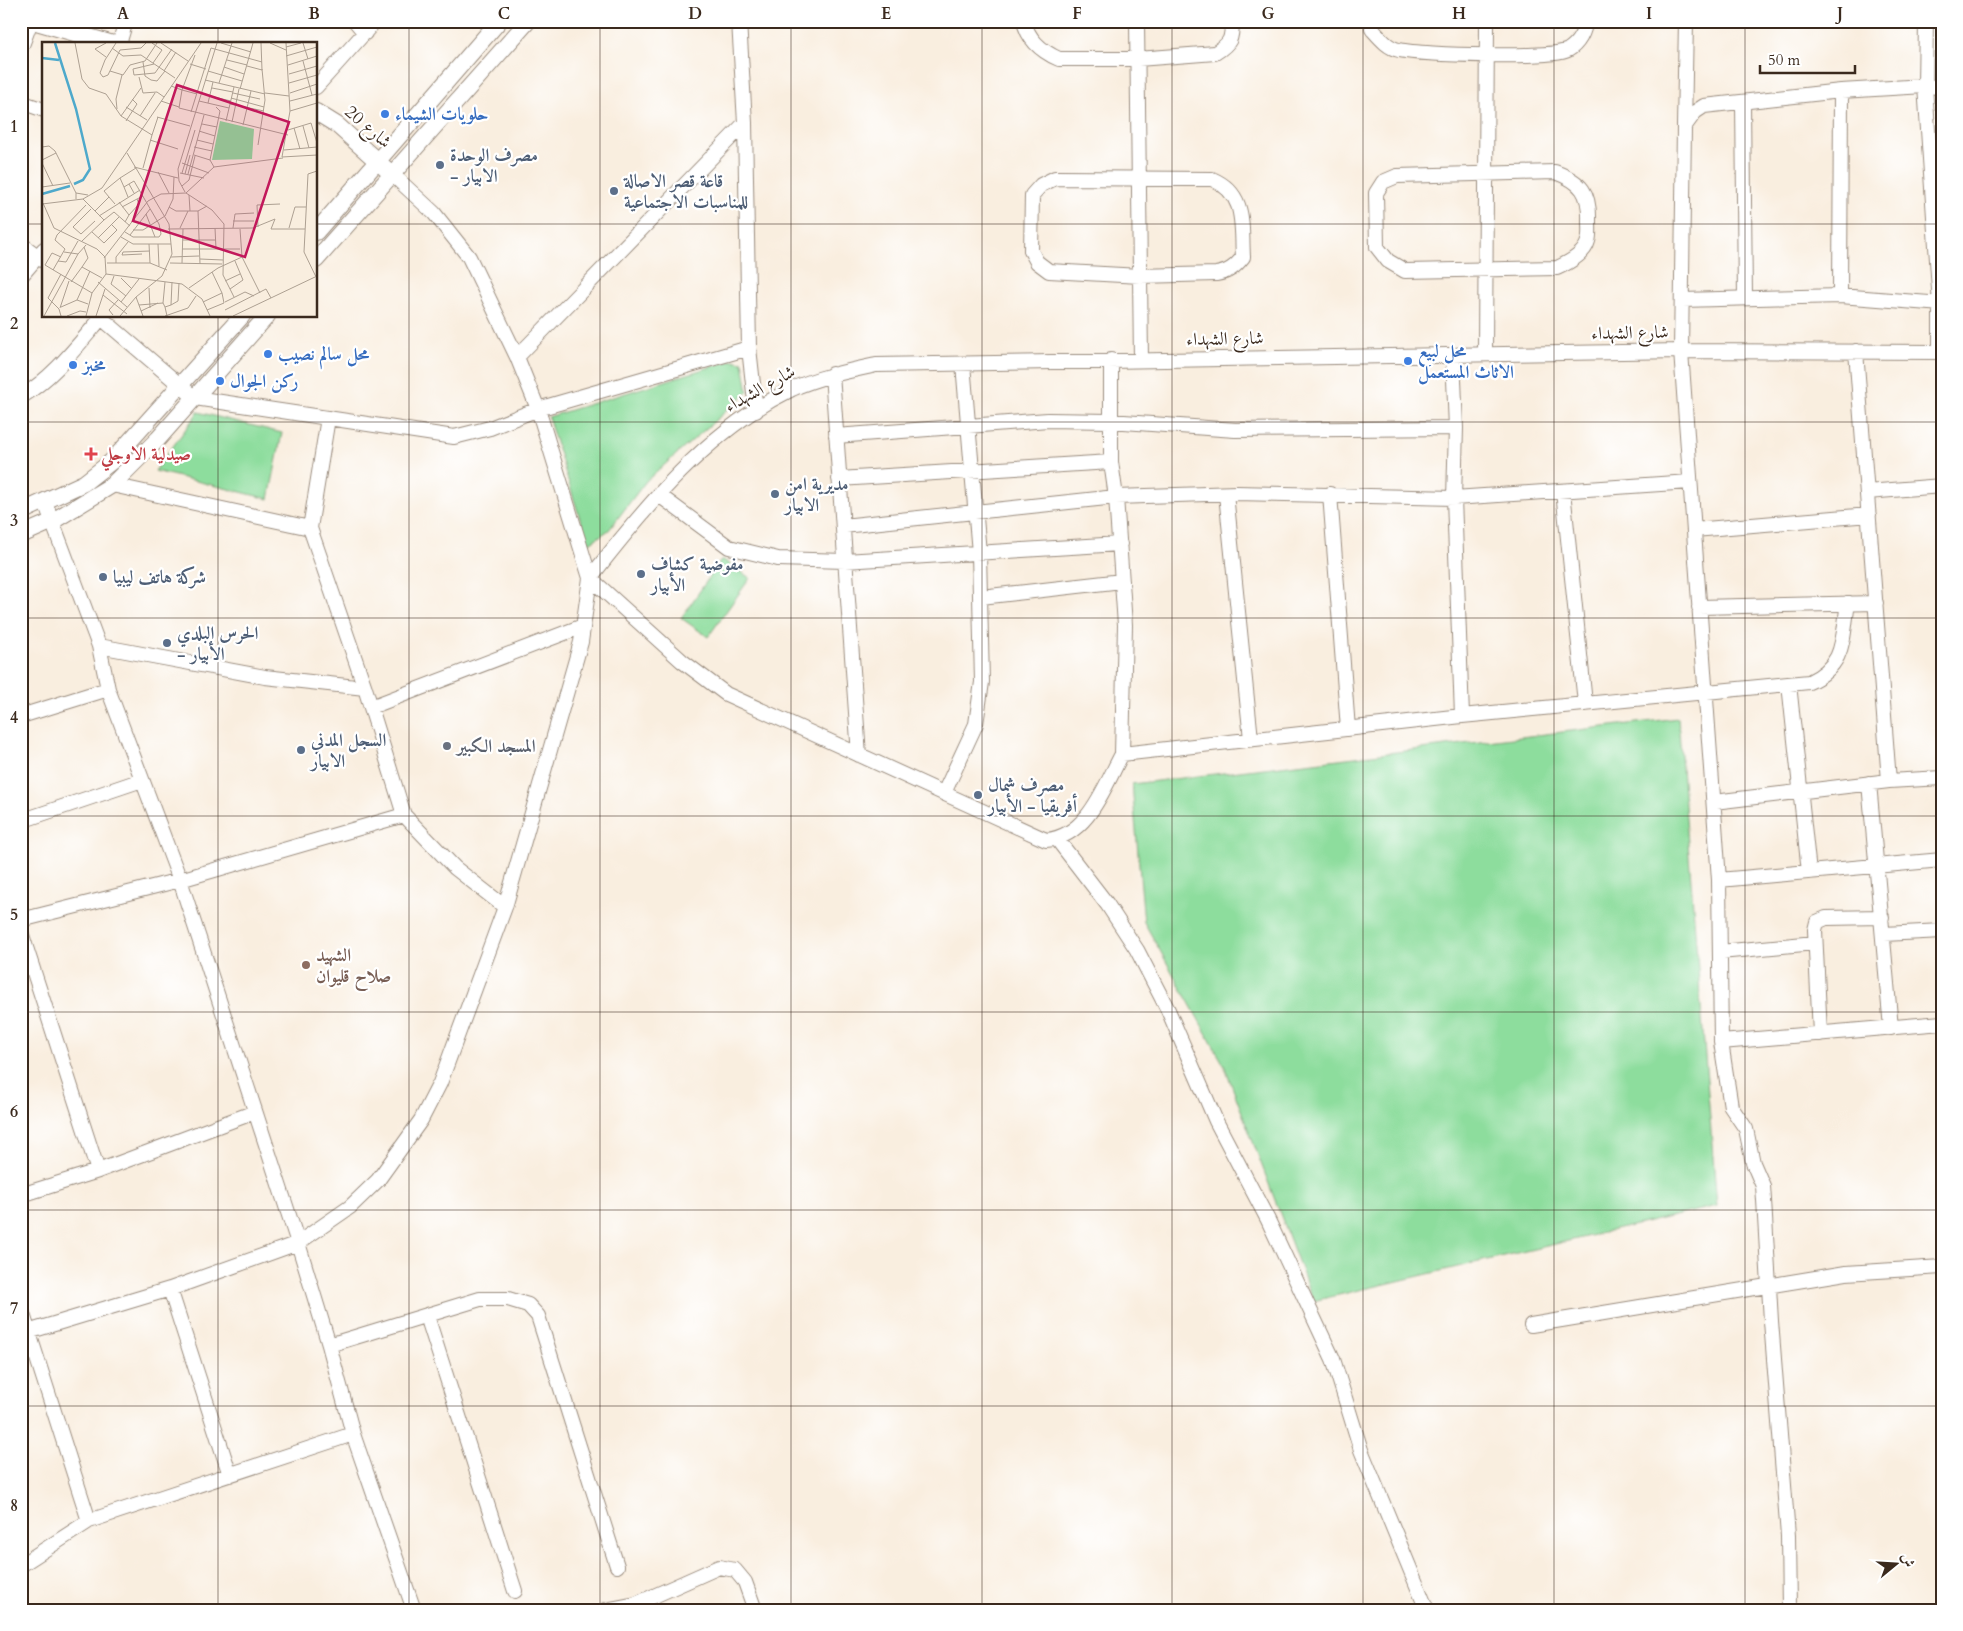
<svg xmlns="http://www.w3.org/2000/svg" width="1963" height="1631" font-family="Cardo,Amiri,serif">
<rect width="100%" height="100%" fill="#fff"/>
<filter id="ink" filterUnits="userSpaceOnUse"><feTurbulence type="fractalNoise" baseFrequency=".02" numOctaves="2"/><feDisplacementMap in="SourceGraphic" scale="10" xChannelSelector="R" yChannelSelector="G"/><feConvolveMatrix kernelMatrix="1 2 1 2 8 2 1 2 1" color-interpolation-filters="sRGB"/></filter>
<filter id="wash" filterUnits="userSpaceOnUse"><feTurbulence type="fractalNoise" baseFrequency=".0096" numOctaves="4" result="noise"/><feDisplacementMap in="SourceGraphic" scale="20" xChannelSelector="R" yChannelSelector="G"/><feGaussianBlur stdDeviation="1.12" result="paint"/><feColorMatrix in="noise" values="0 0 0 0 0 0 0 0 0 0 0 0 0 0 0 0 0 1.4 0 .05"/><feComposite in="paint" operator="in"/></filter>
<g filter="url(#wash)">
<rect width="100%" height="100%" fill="#f9eedf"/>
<path fill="#8ddd9d" stroke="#64845e" d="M 733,360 L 743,362 L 748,392 L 646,481 L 609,530 L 588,544 L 548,417 Z
M 198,412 L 282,433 L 269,499 L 155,471 Z
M 722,559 L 750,578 L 708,637 L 681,618 Z
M 1678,718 L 1717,1206 L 1313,1301 L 1224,1065 L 1144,922 L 1132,784 Z"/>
</g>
<g filter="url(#ink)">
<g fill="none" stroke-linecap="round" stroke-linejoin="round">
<g stroke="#9a8c7e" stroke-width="16">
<path id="minor" d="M 355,21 L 365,33
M 739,21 L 745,123 L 749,348
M 1024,21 C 1028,40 1043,52 1059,59 L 1138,59 L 1215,53 C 1231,43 1232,39 1232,21
M 1137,21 L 1141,360
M 1373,21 L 1372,29 C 1380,38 1388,48 1399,50 C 1422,55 1552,59 1568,50 C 1578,44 1585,32 1585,21
M 119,44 L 126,21
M 21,48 L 31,21
M 316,87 L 375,21
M 21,102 L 44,110
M 1743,102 L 1745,298
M 1684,127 L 1686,21
M 1555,172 C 1582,182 1590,193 1589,221 C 1589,227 1590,235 1588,241 C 1585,254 1568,263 1557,268 L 1405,271 L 1388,261 L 1377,247 L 1376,193 L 1383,182 L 1397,176 Z
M 1055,178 L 1212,179 C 1247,194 1241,225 1243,257 C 1235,267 1229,272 1216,274 L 1140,276 L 1049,271 L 1037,262 L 1031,251 L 1032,195 L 1041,185 Z
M 21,244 L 44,261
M 21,276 L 44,249
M 1840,296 L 1841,91
M 1682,300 L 1840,296 L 1942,304
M 99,316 L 195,398 L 454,437 L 490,428 L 538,409 L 749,348 L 756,411
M 1856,351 L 1889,781
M 1940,352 L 1940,304 L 1925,86 L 1942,87
M 1485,354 L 1487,21
M 1453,355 L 1456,428 L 1454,498 L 1462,716
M 517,357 L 745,123
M 1111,360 L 1111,462 L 1116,497 L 1125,625 L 1122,754
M 832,374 L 859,755
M 21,397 C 55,376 77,346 103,316
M 328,418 L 310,528 L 365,688 L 404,815 L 455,868 L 505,907
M 836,436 L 1048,420 L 1110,421 L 1235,430 L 1456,428
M 839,479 L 1111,462
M 112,485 L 310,528
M 1563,491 L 1585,703
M 1867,492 L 1942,486
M 1226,494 L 1251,739
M 1330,494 L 1348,729
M 659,495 L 729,547 L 778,559 L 845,561 L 1120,544
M 45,502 L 99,646 L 108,689 L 180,880 L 298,1243 L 329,1345 L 353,1434 L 414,1610
M 843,526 L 1116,497 L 1237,493 L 1454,498 L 1690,482
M 1694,530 L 1869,515
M 590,578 L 682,661 L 726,694 L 1046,840 C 1088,837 1105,785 1122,754 L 1462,716 L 1809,682 C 1846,665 1842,639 1848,603
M 590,578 C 646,506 708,430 792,389 C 819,377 848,371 876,365 L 1681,351 L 1942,352
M 981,597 L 1122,581
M 1699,607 L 1876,603
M 99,646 L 265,677 L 365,688
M 1789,684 L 1809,872
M 371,707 L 583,626
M 21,716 L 108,689
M 1869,783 L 1891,1028
M 944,793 L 976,724 L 982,682 L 979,553 L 963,364
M 1714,802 L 1889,781 L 1942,778
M 21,821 L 142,780
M 1057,839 L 1107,904 L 1137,950 L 1168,1010 L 1216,1121 L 1268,1220 L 1333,1359 L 1361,1450 L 1427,1610
M 1719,880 L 1942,860
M 21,920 L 180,880 L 404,815
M 21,932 L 98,1171
M 1884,934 L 1942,931
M 1720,952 L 1815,943
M 1820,1034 L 1815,930 L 1817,922 L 1826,918 L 1882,917
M 1721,1042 L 1942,1023
M 21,1195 L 98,1171 L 255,1112
M 170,1289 L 230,1475
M 21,1308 L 89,1521
M 427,1316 L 515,1591
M 1531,1325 L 1846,1273 L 1942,1267
M 21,1334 L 170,1289 L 298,1243 L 350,1207 L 378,1180 L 421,1120 L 440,1083 L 505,907 L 581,642 L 590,578 L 538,409 L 517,357 L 469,257 L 434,213 L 392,174
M 329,1345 L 480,1299 L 508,1299 L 528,1305 L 538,1316 L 617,1566
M 21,1565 L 89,1521 L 353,1434
M 605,1610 L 636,1604 L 719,1567 L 735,1570 L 745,1582 L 755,1610
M 1789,1610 L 1788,1536 L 1771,1321 L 1764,1200 L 1763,1186 L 1753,1163 L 1746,1129 L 1731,1107 L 1721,1042 L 1719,880 L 1681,351 L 1684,127 L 1695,112 L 1704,106 L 1841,91 L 1925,86 L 1926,21"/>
</g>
<g stroke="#9a8c7e" stroke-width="18">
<path id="tertiary" d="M 33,21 L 113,44
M 316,112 L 337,125 L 386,169
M 316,232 L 499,21
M 316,260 L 528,21
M 21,512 L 84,483 L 112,461 L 242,316
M 21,535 L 53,521 L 112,485 L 158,439 L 267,316"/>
</g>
<use href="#minor" stroke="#fff" stroke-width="14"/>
<use href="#tertiary" stroke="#fff" stroke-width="16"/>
</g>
</g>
<path fill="none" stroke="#3b2a1e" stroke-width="1" stroke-opacity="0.55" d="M 218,21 L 218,44M 409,21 L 409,1610M 600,21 L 600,1610M 791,21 L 791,1610M 982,21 L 982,1610M 1172,21 L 1172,1610M 1363,21 L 1363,1610M 1554,21 L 1554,1610M 1745,21 L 1745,1610M 21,224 L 44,224M 316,224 L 1942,224M 218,316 L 218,1610M 21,422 L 1942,422M 21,618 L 1942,618M 21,816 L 1942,816M 21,1012 L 1942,1012M 21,1210 L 1942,1210M 21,1406 L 1942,1406"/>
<g fill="#3f7fe0" stroke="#fff" stroke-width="2">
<circle cx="385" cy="114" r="5"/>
<circle cx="268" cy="354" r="5"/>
<circle cx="1408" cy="361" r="5"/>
<circle cx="73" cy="365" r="5"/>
<circle cx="220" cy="381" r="5"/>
</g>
<g fill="#5c6f8a" stroke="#fff" stroke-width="2">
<circle cx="440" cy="165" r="5"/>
<circle cx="614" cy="191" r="5"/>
<circle cx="775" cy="494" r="5"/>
<circle cx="641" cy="574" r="5"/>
<circle cx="103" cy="577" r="5"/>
<circle cx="167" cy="643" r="5"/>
<circle cx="301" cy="750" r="5"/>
<circle cx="978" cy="795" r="5"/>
</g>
<path fill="#e0444e" stroke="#fff" stroke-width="2" d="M88.5 446.5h5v5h5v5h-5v5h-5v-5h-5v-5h5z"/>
<circle fill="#6b7280" stroke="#fff" stroke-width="2" cx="447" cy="746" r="5"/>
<circle fill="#8d6e63" stroke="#fff" stroke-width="2" cx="306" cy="965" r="5"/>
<g text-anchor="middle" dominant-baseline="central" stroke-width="4.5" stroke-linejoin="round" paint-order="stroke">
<g font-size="18" font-weight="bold" fill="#366cbe" stroke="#fff" text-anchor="start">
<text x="395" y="114">حلويات الشيماء</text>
<text x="1418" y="351">محل لبيع<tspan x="1418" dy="21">الاثاث المستعمل</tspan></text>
<text x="278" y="354">محل سالم نصيب</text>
<text x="83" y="365">مخبز</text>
<text x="230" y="381">ركن الجوال</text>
</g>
<g font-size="18" fill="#3b2a1e" stroke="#fff">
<text transform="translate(368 127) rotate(41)">شارع 20</text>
<text transform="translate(1630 333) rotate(-1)">شارع الشهداء</text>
<text transform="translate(1225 339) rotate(-1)">شارع الشهداء</text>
<text transform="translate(760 389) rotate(-29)">شارع الشهداء</text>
</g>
<g font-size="18" font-weight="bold" fill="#4e5e75" stroke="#fff" text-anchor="start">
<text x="450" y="155">مصرف الوحدة<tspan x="450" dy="21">- الابيار</tspan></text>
<text x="624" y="181">قاعة قصر الاصالة<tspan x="624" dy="21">للمناسبات الاجتماعية</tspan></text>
<text x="785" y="484">مديرية امن<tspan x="785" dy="21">الابيار</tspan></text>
<text x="651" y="564">مفوضية كشاف<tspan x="651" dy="21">الأبيار</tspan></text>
<text x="113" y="577">شركة هاتف ليبيا</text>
<text x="177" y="633">الحرس البلدي<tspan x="177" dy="21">- الأبيار</tspan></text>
<text x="311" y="740">السجل المدني<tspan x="311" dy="21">الابيار</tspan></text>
<text x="988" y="785">مصرف شمال<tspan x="988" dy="21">أفريقيا - الأبيار</tspan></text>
</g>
<g font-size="18" font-weight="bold" fill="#be3a42" stroke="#fff" text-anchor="start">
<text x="101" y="454">صيدلية الاوجلي</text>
</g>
<g font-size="18" font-weight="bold" fill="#5b616d" stroke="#fff" text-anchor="start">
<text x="457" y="746">المسجد الكبير</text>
</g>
<g font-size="18" font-weight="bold" fill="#785e54" stroke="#fff" text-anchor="start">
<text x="316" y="955">الشهيد<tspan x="316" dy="21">صلاح قليوان</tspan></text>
</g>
</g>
<g transform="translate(42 42)">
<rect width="275" height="275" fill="#f9eedf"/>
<path d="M 178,79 L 212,87 L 210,117 L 170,118 Z" fill="#8ddd9d"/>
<path fill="none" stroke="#4ea9cb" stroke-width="2.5" d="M 13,1 L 34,67 L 48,127 L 41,138 L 32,142M 0,16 L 17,18M 0,152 L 28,144"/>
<path fill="none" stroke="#ada092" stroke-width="1" d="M 33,1 L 40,37 L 47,46 L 64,52 L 79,74M 74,1 L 63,18 L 58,31 L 61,35 L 66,33 L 78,8 L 99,6 L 104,1M 110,1 L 120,8 L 111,21M 119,1 L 146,19M 179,1 L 209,10M 228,1 L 244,8M 244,1 L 248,69 L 240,115 L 275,113M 261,1 L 266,17M 244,5 L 259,1M 70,6 L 81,14 L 99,13 L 133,36M 153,13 L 140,48 L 155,52M 244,14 L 275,5M 64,15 L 53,7 L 64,1M 185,18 L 205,23M 261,19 L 270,53M 101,20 L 103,34 L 109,38 L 115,39 L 123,29M 112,22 L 91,27 L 92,33 L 113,31 L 130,7M 148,22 L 164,27M 246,23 L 275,14M 205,24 L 220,28 L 219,1M 182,25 L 202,32M 68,29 L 81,33 L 88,23 L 103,19 L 115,1M 122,29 L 134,10M 166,29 L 200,39M 247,32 L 275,24M 97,35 L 101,51 L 115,50 L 122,55M 163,38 L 223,52M 177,41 L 190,1M 247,41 L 275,33M 129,44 L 140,48 L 137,66 L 246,93M 99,46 L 79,74 L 110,93 L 116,75M 170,46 L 191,50M 198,47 L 211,1M 191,51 L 218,57M 223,51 L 247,54M 248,51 L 275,42M 168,54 L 189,59M 189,56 L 222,65M 119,59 L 137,65M 157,59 L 187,66M 248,59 L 275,52M 166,61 L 171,40M 188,62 L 222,69M 84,65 L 105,78M 75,67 L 74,57 L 80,33M 248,69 L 275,61M 149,70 L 169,6 L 220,20M 98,74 L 113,51M 115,75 L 148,84M 84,79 L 95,62 L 90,57M 184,79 L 192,45M 190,80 L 197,47M 160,82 L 175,85M 201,83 L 209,49M 261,84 L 267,106M 252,86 L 258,107M 246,88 L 269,81 L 275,101M 157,89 L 173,94M 108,98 L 136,107M 155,98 L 171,102M 216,103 L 223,58 L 220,27M 0,105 L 7,104 L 13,109 L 34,151M 152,105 L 170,109M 242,108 L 275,105M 152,113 L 168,118M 0,118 L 14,111M 0,121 L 11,144M 140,121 L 167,131M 92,125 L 132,135M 172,125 L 241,116M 101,126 L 110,93M 275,129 L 266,132 L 262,210 L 275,237M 116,130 L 127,151M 138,131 L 162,136M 140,131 L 153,88M 143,132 L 148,113M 146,132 L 162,73M 140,144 L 147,138 L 153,114M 0,145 L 28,141M 82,145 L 78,136 L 94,126M 143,150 L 137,139 L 136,127 L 175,1M 144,151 L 172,125 L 168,118 L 178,69 L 174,65M 147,153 L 148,169M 67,155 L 62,149 L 78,136M 86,155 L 82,145 L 87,142M 34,157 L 34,151 L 46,153M 41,157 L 62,178 L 72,170 L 88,184M 77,160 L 87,173 L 83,180M 1,161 L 12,186 L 55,207 L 63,215 L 64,232 L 50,251 L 44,274M 0,162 L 41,157 L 60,146 L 159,1M 80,165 L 95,157M 127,165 L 134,169 L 156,169 L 165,164M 49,167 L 31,185 L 39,192 L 53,179M 53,169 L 67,155 L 73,162M 156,169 L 158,222M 104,172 L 113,195M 87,173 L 97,162 L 95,157 L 101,154M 57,174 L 98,148M 233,177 L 229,187 L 263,187M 191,179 L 212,179M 216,185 L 215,163 L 238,162M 138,186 L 146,169M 173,186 L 174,207M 191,186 L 193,172 L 212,171M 247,186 L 253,165 L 264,165M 126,187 L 211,186 L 233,177M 91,188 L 101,188 L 123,174 L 131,157 L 132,135 L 136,136M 50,190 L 62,201 L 75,188 L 69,182M 83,190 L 91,195 L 117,195 L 119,192 L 117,182 L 92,139 L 87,142 L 92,151M 88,193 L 108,167M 79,195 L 91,202 L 129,202M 56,196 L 77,175M 141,198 L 174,198M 40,199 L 62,178M 107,202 L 108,221M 116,202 L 117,224M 140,207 L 198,207M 22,210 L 36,212 L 44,203M 80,213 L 81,210 L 108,209M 80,213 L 100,212M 19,215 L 10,211 L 3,223 L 50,251M 129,215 L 157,214M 200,215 L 218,251M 62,216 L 106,159 L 119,152 L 144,151 L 170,168 L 182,182 L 181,233 L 192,255M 158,217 L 181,218M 16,219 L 24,220 L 36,199M 65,221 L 108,221 L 125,228M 74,221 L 74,215 L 86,200M 128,221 L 180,222M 140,221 L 141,187M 40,225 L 46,216 L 42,205M 11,228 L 23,207 L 13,198 L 15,193 L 44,163M 19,232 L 6,256 L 17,267 L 19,274M 64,232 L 140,242 L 160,257 L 168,274M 72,234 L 69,242 L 84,254M 79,236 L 90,247M 183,239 L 198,232M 29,240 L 40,225 L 60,236M 56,240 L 85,265M 107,246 L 108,266M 147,246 L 176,226 L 200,215 L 198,187M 188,247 L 201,238 L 193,219M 61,253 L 85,272M 94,255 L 101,274M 79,260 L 97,237M 161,260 L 180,251 L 170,230M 183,260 L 203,250 L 212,254M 121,261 L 123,240M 46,262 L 35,258 L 48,229M 97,263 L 121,261 L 123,265M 129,263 L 136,259 L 137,241M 19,265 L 35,258M 18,266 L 27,239M 165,268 L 182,261 L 180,251M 183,268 L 224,247 L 229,256M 99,269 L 116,261M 71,273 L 67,268 L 76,258M 2,274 L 36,212M 25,274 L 38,269 L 44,270M 54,274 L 63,247M 78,274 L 94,255 L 120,234 L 130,212 L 127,182 L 85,111M 123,274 L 146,266 L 154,254M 125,274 L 123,265 L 129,263 L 130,240M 191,274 L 273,235"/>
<path fill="#c2185b" fill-opacity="0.15" stroke="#c2185b" stroke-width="2.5" d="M 135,43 L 247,80 L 203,215 L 91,179 Z"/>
<rect width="275" height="275" fill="none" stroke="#3b2a1e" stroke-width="2.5"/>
</g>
<rect width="1963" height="1631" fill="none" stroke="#fff" stroke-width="55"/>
<g transform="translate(1896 1564) rotate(72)" stroke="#ffffff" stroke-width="4" paint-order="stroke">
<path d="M0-4L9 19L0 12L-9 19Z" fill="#3b2a1e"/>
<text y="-8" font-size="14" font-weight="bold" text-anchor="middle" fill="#3b2a1e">ش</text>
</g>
<path d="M1760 65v8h95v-8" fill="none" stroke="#3b2a1e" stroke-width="2.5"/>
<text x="1768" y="65" font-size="15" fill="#3b2a1e" stroke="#ffffff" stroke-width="4" paint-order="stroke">50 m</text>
<rect x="28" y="28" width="1908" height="1576" fill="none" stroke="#3b2a1e" stroke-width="2"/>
<g font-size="16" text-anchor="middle" font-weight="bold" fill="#3b2a1e">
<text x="123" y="19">A</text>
<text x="314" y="19">B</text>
<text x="504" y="19">C</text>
<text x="695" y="19">D</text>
<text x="886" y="19">E</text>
<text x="1077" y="19">F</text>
<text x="1268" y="19">G</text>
<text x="1459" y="19">H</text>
<text x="1649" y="19">I</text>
<text x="1840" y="19">J</text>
<text x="14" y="132">1</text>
<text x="14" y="329">2</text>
<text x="14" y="526">3</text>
<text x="14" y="723">4</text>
<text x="14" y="920">5</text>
<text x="14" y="1117">6</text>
<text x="14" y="1314">7</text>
<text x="14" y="1511">8</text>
</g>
</svg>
